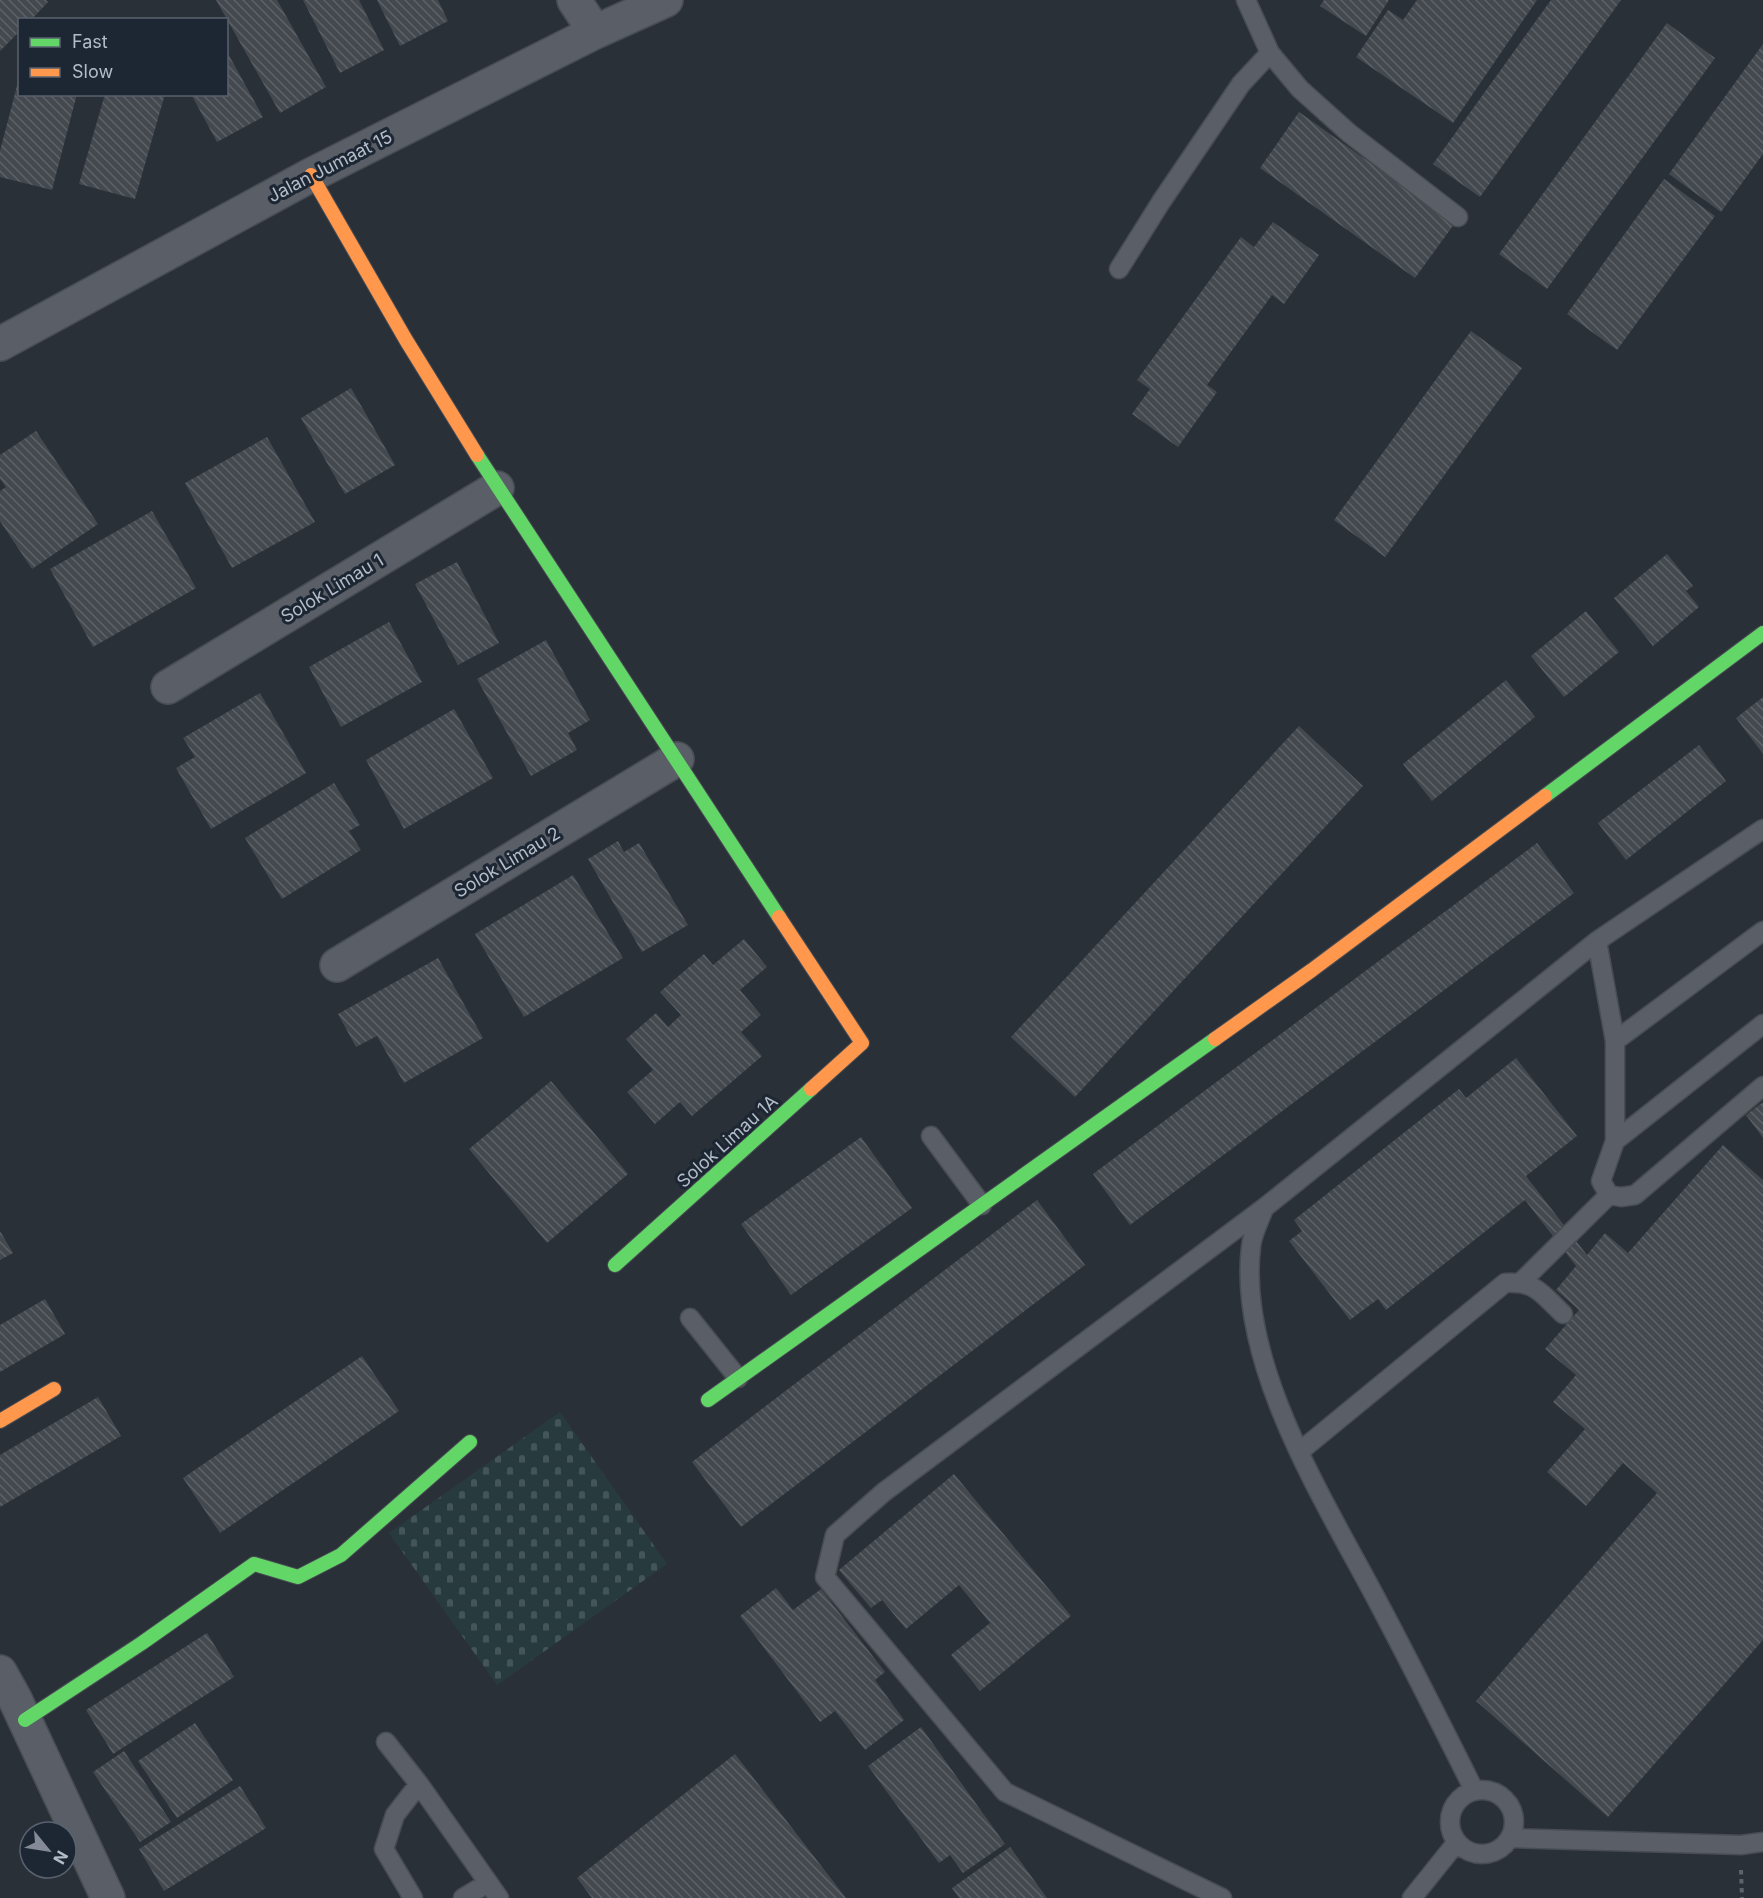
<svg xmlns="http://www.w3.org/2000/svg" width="1763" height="1898" font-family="Inter,sans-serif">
<defs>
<pattern id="cemetery-stones" width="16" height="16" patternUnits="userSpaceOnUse" patternTransform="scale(1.5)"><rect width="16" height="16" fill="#273a3e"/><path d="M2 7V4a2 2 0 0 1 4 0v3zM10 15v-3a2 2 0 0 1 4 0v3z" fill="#445559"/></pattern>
<pattern id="building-back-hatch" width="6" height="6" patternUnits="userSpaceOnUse" patternTransform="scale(1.5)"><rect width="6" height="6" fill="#444950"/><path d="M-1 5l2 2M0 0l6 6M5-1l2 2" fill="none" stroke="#5d6168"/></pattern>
</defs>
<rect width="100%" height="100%" fill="#2a3038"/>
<path fill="url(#cemetery-stones)" d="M 560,1412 L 667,1564 L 497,1685 L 389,1533 Z"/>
<path fill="url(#building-back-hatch)" d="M 0,0 L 46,0 L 48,2 L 31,20 L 20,20 L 20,31 L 0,51 Z
M 216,0 L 277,0 L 326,87 L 280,113 Z
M 303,0 L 359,0 L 384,50 L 340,73 Z
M 377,0 L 438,0 L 448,21 L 400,46 Z
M 1324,0 L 1389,0 L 1366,36 L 1320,6 Z
M 1417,0 L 1537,0 L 1453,123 L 1356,57 L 1388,10 L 1403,20 Z
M 1551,0 L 1621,0 L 1480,197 L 1433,164 Z
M 1667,23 L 1715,58 L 1547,289 L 1499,254 Z
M 1763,44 L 1763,154 L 1721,212 L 1669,174 Z
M 226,50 L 263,117 L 217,142 L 191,94 L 226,94 Z
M 19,78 L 20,94 L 77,94 L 52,190 L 0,177 L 0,151 Z
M 105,94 L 165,94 L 135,199 L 79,184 Z
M 1299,112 L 1455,223 L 1415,278 L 1260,168 Z
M 1664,179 L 1715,216 L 1617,350 L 1567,314 Z
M 1273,222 L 1319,255 L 1284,304 L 1272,295 L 1207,385 L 1217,392 L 1178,447 L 1132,414 L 1150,389 L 1137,380 L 1241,237 L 1254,247 Z
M 1471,331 L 1522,368 L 1385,557 L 1334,520 Z
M 351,388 L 395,465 L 345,494 L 301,418 Z
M 36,431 L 98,524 L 32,569 L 0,521 L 0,491 L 6,487 L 0,479 L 0,455 Z
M 267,437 L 315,522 L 232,568 L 185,483 Z
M 152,511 L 196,588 L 93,647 L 50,569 Z
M 1667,554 L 1693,586 L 1686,591 L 1699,607 L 1653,646 L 1614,598 Z
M 457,562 L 499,643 L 458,665 L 415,584 Z
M 1586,611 L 1619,652 L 1564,697 L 1531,656 Z
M 389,622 L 422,682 L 341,727 L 309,667 Z
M 546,640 L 590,720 L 568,733 L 577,750 L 531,776 L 477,679 Z
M 1506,680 L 1535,717 L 1432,801 L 1403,764 Z
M 260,693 L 306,773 L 211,829 L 176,768 L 195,757 L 183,738 Z
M 1763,697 L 1763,754 L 1736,718 Z
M 454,709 L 493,778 L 404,829 L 366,760 Z
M 1299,726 L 1363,786 L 1075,1097 L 1011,1037 Z
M 1699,745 L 1726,781 L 1626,860 L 1598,823 Z
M 334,783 L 360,825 L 349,831 L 361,850 L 282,899 L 245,838 Z
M 618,841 L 624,852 L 639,843 L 688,925 L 642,952 L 588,859 Z
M 1537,843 L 1574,893 L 1130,1225 L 1093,1174 Z
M 573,875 L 623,958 L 524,1017 L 475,934 Z
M 744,939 L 767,967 L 740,990 L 761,1015 L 741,1032 L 762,1056 L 692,1116 L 680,1102 L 655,1124 L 627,1092 L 653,1070 L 626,1039 L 656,1013 L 668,1027 L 681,1015 L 660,992 L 704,954 L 713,965 Z
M 438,958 L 483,1038 L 404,1083 L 377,1036 L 356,1047 L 338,1014 Z
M 1516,1058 L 1577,1136 L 1526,1176 L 1587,1255 L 1605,1233 L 1628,1253 L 1723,1145 L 1763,1180 L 1763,1640 L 1608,1817 L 1476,1701 L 1657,1493 L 1623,1463 L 1586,1506 L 1547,1472 L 1585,1429 L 1553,1402 L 1576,1375 L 1545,1349 L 1579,1310 L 1556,1290 L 1576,1266 L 1525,1200 L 1386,1310 L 1378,1299 L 1350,1320 L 1289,1241 L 1302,1231 L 1294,1220 L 1459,1089 L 1466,1098 Z
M 551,1081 L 628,1174 L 547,1243 L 469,1149 Z
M 1763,1102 L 1763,1138 L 1746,1115 Z
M 861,1137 L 912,1208 L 791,1295 L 741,1224 Z
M 1037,1200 L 1085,1265 L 741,1527 L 692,1462 Z
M 0,1231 L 13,1253 L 0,1260 Z
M 45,1299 L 65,1334 L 0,1372 L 0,1325 Z
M 362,1356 L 399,1411 L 220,1533 L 183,1478 Z
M 98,1397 L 121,1436 L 0,1507 L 0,1455 Z
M 954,1474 L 1071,1616 L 980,1691 L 951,1655 L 990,1623 L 959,1585 L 906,1629 L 882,1600 L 871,1608 L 839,1570 Z
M 776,1588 L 793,1610 L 821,1589 L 885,1672 L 875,1680 L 904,1720 L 865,1750 L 835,1711 L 820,1722 L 740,1616 Z
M 207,1633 L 234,1677 L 113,1754 L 86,1710 Z
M 195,1723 L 233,1780 L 177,1818 L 138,1761 Z
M 921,1727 L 1005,1844 L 963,1873 L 950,1855 L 939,1863 L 868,1766 Z
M 124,1751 L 171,1822 L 140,1842 L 93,1772 Z
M 735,1754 L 846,1898 L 592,1898 L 577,1878 Z
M 240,1786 L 266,1828 L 164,1891 L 139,1849 Z
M 1010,1847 L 1047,1898 L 959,1898 L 952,1888 Z"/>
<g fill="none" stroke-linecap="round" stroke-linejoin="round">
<g stroke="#484c53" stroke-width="21">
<path id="lane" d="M 1270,53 L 1300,89 L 1349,133 L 1458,217
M 1119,269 L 1161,202 L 1241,84 L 1270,53 L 1246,0
M 1597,941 L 1615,1041 L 1615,1141 L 1601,1181 L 1609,1195 L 1621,1197 L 1635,1195 L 1763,1086
M 1615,1041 L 1763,931
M 931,1136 L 982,1205
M 1615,1141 L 1763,1024
M 1264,1208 C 1260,1220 1252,1234 1251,1247 C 1237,1365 1326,1503 1379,1604 C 1412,1666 1443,1728 1474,1790
M 1521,1282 L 1609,1195
M 690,1318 L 738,1378
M 1299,1452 L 1505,1283 C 1536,1281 1542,1294 1563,1314
M 386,1742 L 419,1784 L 499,1898
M1450 1822a32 32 0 1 1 64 0a32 32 0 1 1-64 0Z
M 1511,1838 L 1741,1845 L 1763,1842
M 413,1898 L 384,1849 L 395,1815 L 419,1784
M 463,1898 L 488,1883
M 1222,1898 L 1005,1792 L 825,1577 L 835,1535 L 884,1492 L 1264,1208 L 1597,941 L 1763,829
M 1412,1898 L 1457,1842"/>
</g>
<g stroke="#484c53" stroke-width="36">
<path id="street" d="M 574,0 L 595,32
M 0,344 L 311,175 L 595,32 L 666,0
M 168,687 L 497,488
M 337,965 L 677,759
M 0,1672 L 15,1699 L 108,1898"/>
</g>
<g stroke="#484c53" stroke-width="16">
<path id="fast" d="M 477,455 L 779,917
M 1545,796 L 1763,633
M 615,1265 L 811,1089
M 708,1400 L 1215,1039
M 25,1720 L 142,1643 L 254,1564 L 298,1577 L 341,1555 L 470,1442"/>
</g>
<g stroke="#484c53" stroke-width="16">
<path id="slow" d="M 311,175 L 406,340 L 477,455
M 779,917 L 862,1043 L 811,1089
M 1215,1039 L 1312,970 L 1545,796
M 0,1421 L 54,1389"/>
</g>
<path stroke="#5d636a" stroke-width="4" stroke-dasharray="4.5 4.5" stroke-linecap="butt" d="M 1741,1870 L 1742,1898"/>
<use href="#lane" stroke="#5a5e66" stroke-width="18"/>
<use href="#street" stroke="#5a5e66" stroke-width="33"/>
<use href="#fast" stroke="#63d668" stroke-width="14"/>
<use href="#slow" stroke="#ff974d" stroke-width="14"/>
</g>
<g text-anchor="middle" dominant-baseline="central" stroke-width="6" stroke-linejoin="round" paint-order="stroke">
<g font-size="18" fill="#b4bcc9" stroke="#1d2633">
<text transform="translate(330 166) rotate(-27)">Jalan Jumaat 15</text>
<text transform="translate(332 588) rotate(-31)">Solok Limau 1</text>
<text transform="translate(507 862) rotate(-31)">Solok Limau 2</text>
<text transform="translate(727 1141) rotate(-42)">Solok Limau 1A</text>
</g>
</g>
<rect x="18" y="18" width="210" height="78" fill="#1d2633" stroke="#59626f" stroke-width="1.5"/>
<rect x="30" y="38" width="30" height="9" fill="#63d668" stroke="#59626f" stroke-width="1.5"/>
<text x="72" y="48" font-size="18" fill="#b4bcc9">Fast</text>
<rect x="30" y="68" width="30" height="9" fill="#ff974d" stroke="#59626f" stroke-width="1.5"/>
<text x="72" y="78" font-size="18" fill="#b4bcc9">Slow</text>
<g transform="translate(48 1850) rotate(120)"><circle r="28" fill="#1d2633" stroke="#59626f" stroke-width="1.5"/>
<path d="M0-4.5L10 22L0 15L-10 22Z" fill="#848b96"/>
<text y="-9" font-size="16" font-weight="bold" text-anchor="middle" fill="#b4bcc9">N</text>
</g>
</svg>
